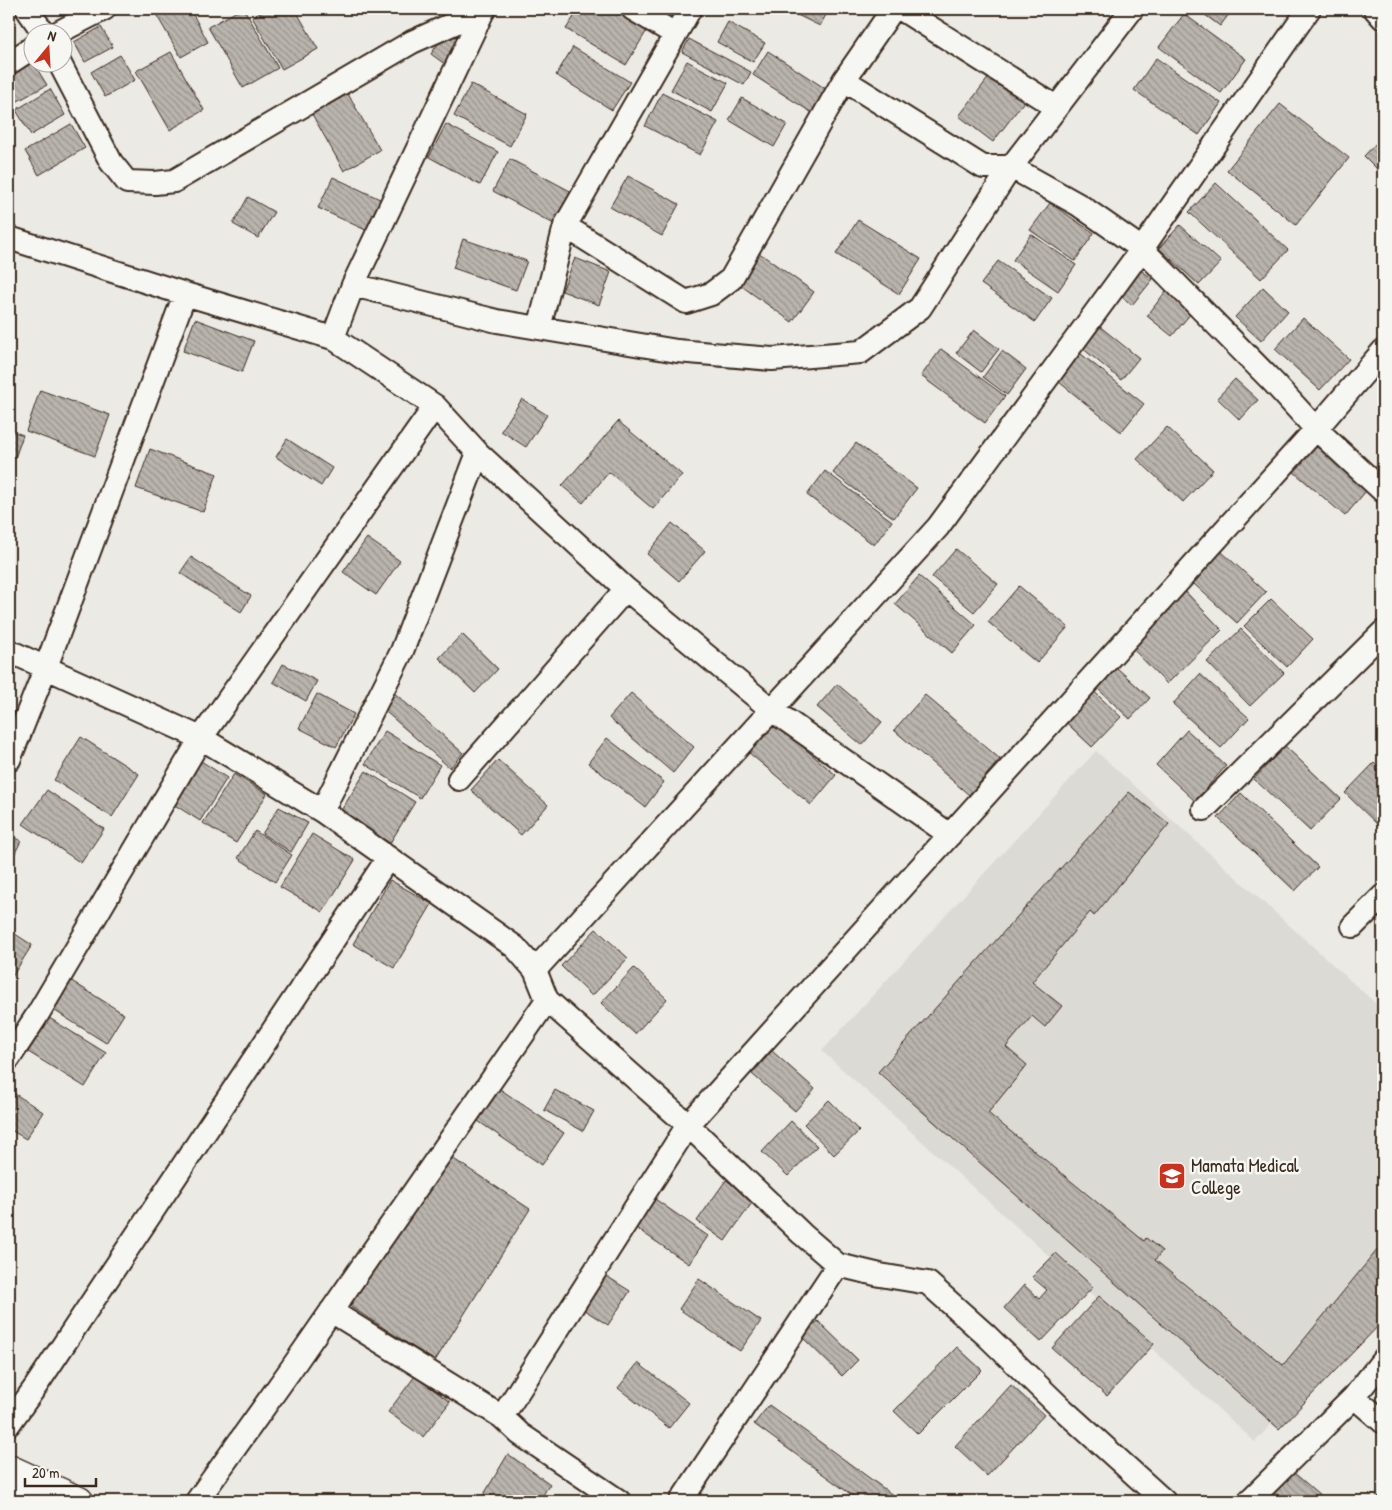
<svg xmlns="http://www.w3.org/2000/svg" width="1392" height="1510" font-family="'Patrick Hand',sans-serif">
<defs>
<pattern id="building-back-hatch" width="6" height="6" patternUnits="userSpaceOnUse" patternTransform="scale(1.25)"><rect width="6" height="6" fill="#bab4ae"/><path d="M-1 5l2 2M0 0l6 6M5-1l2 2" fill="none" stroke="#98938d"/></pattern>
</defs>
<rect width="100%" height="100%" fill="#ebeae5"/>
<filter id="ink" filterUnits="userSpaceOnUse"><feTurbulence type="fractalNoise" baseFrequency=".02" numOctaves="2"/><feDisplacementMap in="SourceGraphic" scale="10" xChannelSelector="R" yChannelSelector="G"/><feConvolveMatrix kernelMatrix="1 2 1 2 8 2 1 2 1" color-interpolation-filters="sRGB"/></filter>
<g filter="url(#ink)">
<path fill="#dcdad4" d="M 1096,751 L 1383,1010 L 1383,1301 L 1255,1442 L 822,1051 Z"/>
<path fill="url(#building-back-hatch)" stroke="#3b2a1e" d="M 153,9 L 190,9 L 208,42 L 181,57 Z
M 241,9 L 244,9 L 278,68 L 243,88 L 208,27 Z
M 268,9 L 295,9 L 318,49 L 282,69 L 252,17 Z
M 579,9 L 619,9 L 649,27 L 626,65 L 566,29 Z
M 793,9 L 829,9 L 820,26 L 791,12 Z
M 1197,9 L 1233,9 L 1220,26 Z
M 9,14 L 15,24 L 9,28 Z
M 1184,14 L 1246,59 L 1221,93 L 1159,47 Z
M 728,22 L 765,43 L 753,62 L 717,42 Z
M 101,27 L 113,47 L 85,62 L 74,42 Z
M 447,31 L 463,42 L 446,65 L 431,54 Z
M 689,39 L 751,72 L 744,85 L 682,52 Z
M 573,47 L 630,82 L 612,110 L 556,75 Z
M 768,51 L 832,93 L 817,116 L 753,75 Z
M 171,52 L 204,110 L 170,130 L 136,71 Z
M 120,55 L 135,80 L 105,97 L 91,72 Z
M 1156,58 L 1221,103 L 1199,135 L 1134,90 Z
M 32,61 L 47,85 L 16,102 L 9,90 L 9,72 Z
M 687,61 L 728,83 L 712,112 L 671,90 Z
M 996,68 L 1029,95 L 993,142 L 959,116 Z
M 471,84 L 527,114 L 510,146 L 454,116 Z
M 50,89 L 65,115 L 31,135 L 16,110 Z
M 662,93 L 718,122 L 700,155 L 645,126 Z
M 348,94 L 380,150 L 344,171 L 312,114 Z
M 742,98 L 787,124 L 774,147 L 729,120 Z
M 1280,104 L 1349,158 L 1296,225 L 1227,170 Z
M 71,124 L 85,148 L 39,175 L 25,151 Z
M 446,124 L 498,152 L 480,185 L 429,157 Z
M 1383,136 L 1383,175 L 1364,156 Z
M 510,159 L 572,192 L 554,224 L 493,191 Z
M 628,176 L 679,204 L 662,236 L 610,207 Z
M 333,177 L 384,201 L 370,232 L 318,208 Z
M 1216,183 L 1288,250 L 1261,279 L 1189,212 Z
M 248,197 L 274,212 L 258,238 L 233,224 Z
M 1050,203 L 1094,233 L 1075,261 L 1030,230 Z
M 858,220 L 921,259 L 899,294 L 836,254 Z
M 1180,225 L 1221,262 L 1199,285 L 1159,248 Z
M 1031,234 L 1076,265 L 1058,291 L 1013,260 Z
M 463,239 L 527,261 L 516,290 L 453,268 Z
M 755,250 L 814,292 L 792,322 L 733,280 Z
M 575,258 L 611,272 L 599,305 L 562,291 Z
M 998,261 L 1052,298 L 1035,322 L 981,284 Z
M 1138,268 L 1153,279 L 1132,305 L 1117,293 Z
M 1263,287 L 1288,311 L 1261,341 L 1235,317 Z
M 1166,291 L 1192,312 L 1172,336 L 1147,316 Z
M 1303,318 L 1349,359 L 1320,390 L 1275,349 Z
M 195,319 L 254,341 L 242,372 L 183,351 Z
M 1098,325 L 1139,358 L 1121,380 L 1081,347 Z
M 974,330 L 999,349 L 981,372 L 956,353 Z
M 941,349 L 1005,396 L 985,423 L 921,376 Z
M 1076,350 L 1144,404 L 1121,432 L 1054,378 Z
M 1002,351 L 1026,369 L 1007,395 L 983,377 Z
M 1235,379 L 1258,400 L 1240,420 L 1217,398 Z
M 40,390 L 110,415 L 95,456 L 26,431 Z
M 522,399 L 547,415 L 526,447 L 501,431 Z
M 618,421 L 682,475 L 653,509 L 609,472 L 583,503 L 562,486 Z
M 1167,427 L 1213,470 L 1183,502 L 1137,459 Z
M 9,430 L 23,435 L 15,458 L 9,456 Z
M 1314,435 L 1371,485 L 1345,516 L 1287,466 Z
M 287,439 L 332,468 L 321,486 L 276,457 Z
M 856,443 L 917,488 L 894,518 L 833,473 Z
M 150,449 L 217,474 L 203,512 L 136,488 Z
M 825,471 L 892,521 L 874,545 L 807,495 Z
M 672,523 L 705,551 L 679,581 L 647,554 Z
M 367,538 L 400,561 L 376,595 L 343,572 Z
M 1212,543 L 1266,592 L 1237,623 L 1183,574 Z
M 956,549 L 998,584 L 974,612 L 932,577 Z
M 191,557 L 251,596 L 241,612 L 180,573 Z
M 919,576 L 976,625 L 952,653 L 895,604 Z
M 1019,586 L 1068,627 L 1037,663 L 988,622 Z
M 1184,590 L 1222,630 L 1167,684 L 1129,645 Z
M 1271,599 L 1313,639 L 1287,667 L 1244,626 Z
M 1241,629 L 1284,673 L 1250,706 L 1207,662 Z
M 462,634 L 498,669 L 475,693 L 439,658 Z
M 283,664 L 317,681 L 306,701 L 273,682 Z
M 1117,668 L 1150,698 L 1130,719 L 1098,689 Z
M 1200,674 L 1249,718 L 1221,748 L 1173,704 Z
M 1084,682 L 1121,717 L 1092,747 L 1055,712 Z
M 837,684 L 882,722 L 862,745 L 817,707 Z
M 391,690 L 463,753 L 450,768 L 378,705 Z
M 631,693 L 694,747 L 673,773 L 609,718 Z
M 317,694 L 354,714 L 336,747 L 299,728 Z
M 925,695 L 1000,759 L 969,795 L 894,730 Z
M 773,722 L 836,775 L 811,805 L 748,752 Z
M 1187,730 L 1226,766 L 1195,801 L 1156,765 Z
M 385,731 L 440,765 L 420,798 L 365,764 Z
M 81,737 L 139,774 L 112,817 L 54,780 Z
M 607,738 L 664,782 L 645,807 L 588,763 Z
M 1285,746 L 1341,799 L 1310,831 L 1254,779 Z
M 198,759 L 227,778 L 200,821 L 170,802 Z
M 498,760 L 548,805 L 521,835 L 471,790 Z
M 1374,763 L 1383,772 L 1383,830 L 1345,793 Z
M 366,771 L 415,802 L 390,843 L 340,812 Z
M 234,774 L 267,794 L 236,843 L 203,823 Z
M 47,790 L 104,829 L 81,863 L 23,824 Z
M 1129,792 L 1169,824 L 1094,916 L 1090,912 L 1032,982 L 1062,1006 L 1045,1027 L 1032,1016 L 1006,1047 L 1027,1065 L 988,1113 L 1144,1241 L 1146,1238 L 1162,1251 L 1155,1260 L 1283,1365 L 1383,1243 L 1383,1321 L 1279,1429 L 878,1072 Z
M 1241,793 L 1318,867 L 1295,891 L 1218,818 Z
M 279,807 L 308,823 L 291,852 L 262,834 Z
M 255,831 L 292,855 L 275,882 L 238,858 Z
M 312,834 L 355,860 L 323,912 L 280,887 Z
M 9,835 L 21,841 L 10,863 L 9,863 Z
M 390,880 L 432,904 L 394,968 L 353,944 Z
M 596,929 L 628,958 L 592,996 L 561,966 Z
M 9,930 L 32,945 L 10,980 L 9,979 Z
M 634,968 L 667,999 L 635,1034 L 601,1003 Z
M 70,980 L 124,1014 L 106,1043 L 52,1009 Z
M 46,1016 L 106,1053 L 85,1087 L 25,1050 Z
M 772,1051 L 815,1089 L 795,1111 L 752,1074 Z
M 497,1087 L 564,1133 L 542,1165 L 475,1119 Z
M 9,1090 L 43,1112 L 26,1139 L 9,1129 Z
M 555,1090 L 594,1111 L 583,1131 L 544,1110 Z
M 829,1100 L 859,1131 L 834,1155 L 804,1124 Z
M 791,1121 L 817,1146 L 788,1176 L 762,1152 Z
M 449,1156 L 530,1209 L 435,1361 L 348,1305 Z
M 726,1180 L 754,1200 L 725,1241 L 697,1221 Z
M 655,1199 L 708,1236 L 689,1264 L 636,1228 Z
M 1056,1253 L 1093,1287 L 1041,1342 L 1004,1308 L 1024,1285 L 1039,1299 L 1047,1290 L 1032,1277 Z
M 597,1270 L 630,1291 L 608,1325 L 575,1304 Z
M 699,1279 L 761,1321 L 740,1351 L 679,1309 Z
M 1099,1296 L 1154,1344 L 1107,1396 L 1052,1348 Z
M 818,1321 L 858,1360 L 842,1376 L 802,1337 Z
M 957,1347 L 982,1370 L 918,1434 L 894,1411 Z
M 638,1363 L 689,1403 L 669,1428 L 618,1388 Z
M 415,1376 L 450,1402 L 423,1437 L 388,1412 Z
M 1011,1385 L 1044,1415 L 987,1476 L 955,1446 Z
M 769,1405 L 901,1501 L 860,1501 L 754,1424 Z
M 508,1454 L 550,1484 L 539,1501 L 480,1501 Z
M 1293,1472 L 1327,1501 L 1278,1501 L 1272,1496 Z
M 1383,1492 L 1383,1501 L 1374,1501 Z"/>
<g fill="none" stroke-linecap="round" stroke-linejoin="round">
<g stroke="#3b2a1e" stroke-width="26">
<path id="minor" d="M 27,9 L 43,32
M 633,9 L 675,34
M 901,9 L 1056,107
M 1375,9 L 1383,18
M 59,32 L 104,9
M 59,62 L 111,162 L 127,182 L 155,183 L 174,181 L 412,42 L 484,10
M 9,63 L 32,48
M 844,80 L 983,167 L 1011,167 L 1132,9
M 565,226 L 686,302 L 711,294 L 731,279 L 844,80 L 893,9
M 9,238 L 185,294 L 333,338 L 353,285 L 484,9
M 353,285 L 497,321 L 677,351 L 772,359 L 861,352 L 920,308 L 1011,167 L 1079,205 L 1142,249 L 1274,383 L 1316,429 L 1383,491
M 539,328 L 565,226 L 690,9
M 333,338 L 435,406 L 478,453 L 626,589 L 772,710 L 950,835
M 9,651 L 201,738 L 435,406
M 9,760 L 46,667 L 185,294
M 459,779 L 626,589
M 1204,809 L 1383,632
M 322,811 L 402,651 L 478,453
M 1353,926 L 1383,896
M 535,970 L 938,527 L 1142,249 L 1309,9
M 9,1058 L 36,1017 L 201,738 L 322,811 L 515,947 L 535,970 L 547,1000 L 688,1125 L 802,1234 L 838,1265 L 880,1275 L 928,1283 L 987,1336 L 1059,1406 L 1164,1501
M 331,1311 L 502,1417 L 520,1434 L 619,1501
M 1354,1397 L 1383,1422
M 502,1417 L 688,1125 L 1316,429 L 1383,351
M 9,1424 L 36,1386 L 388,858
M 197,1501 L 289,1372 L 547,1000
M 681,1501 L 838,1265
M 1249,1501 L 1354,1397 L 1383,1360"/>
</g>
<g stroke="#3b2a1e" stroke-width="31">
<path id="tertiary" d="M 9,1469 L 79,1501
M 9,1496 L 20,1501"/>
</g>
<use href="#minor" stroke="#f6f6f2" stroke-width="22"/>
<use href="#tertiary" stroke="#f6f6f2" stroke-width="28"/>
</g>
</g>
<defs>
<g id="university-square" transform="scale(1.4375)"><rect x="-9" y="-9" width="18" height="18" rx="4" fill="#c8321e" stroke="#f6f6f2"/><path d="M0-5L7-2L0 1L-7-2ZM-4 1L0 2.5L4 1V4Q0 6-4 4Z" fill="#fff"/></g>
</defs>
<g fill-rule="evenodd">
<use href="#university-square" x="1172" y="1176"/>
</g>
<g text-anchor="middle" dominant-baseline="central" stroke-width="5" stroke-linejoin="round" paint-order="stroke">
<g font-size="19" fill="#3b2a1e" stroke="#f6f6f2" text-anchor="start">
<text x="1191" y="1165">Mamata Medical<tspan x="1191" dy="22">College</tspan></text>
</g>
</g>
<rect width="1392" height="1510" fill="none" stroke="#f6f6f2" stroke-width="30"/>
<rect x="15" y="15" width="1362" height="1480" fill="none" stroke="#3b2a1e" stroke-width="2" filter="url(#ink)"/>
<g transform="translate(48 48) rotate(18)"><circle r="24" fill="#f6f6f2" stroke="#aba49d"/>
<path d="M0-4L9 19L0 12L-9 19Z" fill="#c8321e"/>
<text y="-8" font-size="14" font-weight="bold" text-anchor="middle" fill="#3b2a1e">N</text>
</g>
<path d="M25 1478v8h71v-8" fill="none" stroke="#3b2a1e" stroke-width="2.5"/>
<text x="32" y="1478" font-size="15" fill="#3b2a1e" stroke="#f6f6f2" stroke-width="4" paint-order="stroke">20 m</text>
</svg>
